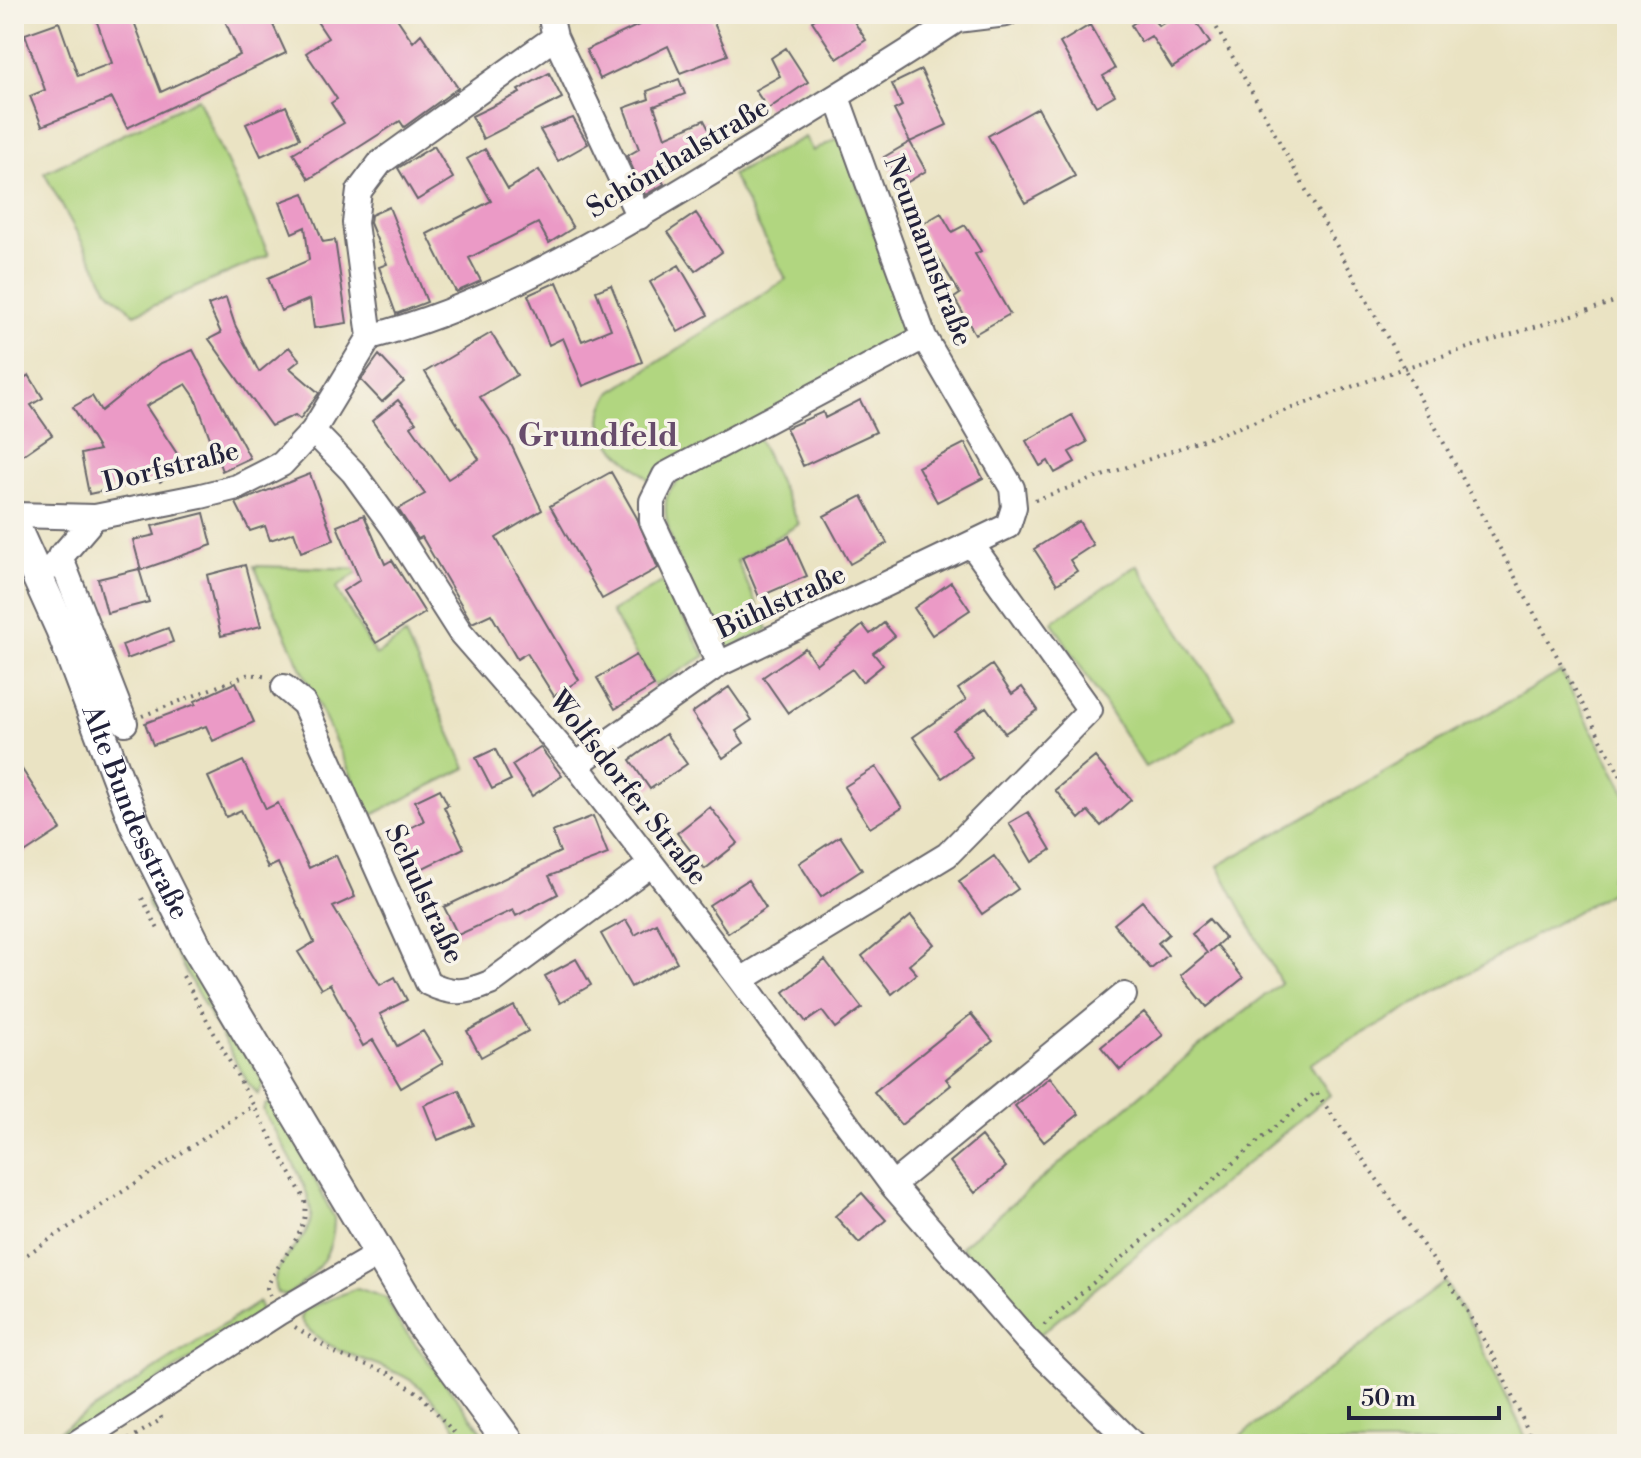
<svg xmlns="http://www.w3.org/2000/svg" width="1641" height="1458" font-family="'Libre Bodoni',serif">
<rect width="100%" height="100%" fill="#f7f3e8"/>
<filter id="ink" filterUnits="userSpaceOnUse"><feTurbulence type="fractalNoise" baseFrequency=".0125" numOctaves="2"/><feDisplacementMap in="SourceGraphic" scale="16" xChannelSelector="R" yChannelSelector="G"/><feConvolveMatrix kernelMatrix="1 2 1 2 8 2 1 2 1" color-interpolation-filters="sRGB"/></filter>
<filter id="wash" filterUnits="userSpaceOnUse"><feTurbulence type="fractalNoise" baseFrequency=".006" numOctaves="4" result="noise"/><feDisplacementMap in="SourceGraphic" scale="32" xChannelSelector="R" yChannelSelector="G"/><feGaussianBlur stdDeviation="1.8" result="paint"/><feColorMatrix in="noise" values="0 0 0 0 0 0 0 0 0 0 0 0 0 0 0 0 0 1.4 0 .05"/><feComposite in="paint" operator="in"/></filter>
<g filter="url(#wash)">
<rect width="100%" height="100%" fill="#eae3c3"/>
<path fill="#b1d680" stroke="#6a7c5e" stroke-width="2" d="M 198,98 L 269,255 L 135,314 L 109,291 L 44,173 Z
M 805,137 L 813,151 L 840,137 L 905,320 L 902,336 L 651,482 C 622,453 581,433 612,392 L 786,279 L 732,175 Z
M 756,434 L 799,524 L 737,561 L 768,629 L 723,652 C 708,619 651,524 669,492 C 681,470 734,447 756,434 Z
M 1137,565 L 1235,717 L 1145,767 L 1052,622 Z
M 254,566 L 362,569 L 336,588 L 376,655 L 405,635 L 466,768 L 370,816 Z
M 662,582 L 705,656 L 654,686 L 611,612 Z
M 1561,672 L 1627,796 L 1627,860 L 1621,861 L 1611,877 L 1616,889 L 1310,1064 L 1330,1095 L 1039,1335 L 961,1247 L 1187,1056 L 1281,983 L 1218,866 Z
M 147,881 L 264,1083 L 258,1094 L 248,1083 L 147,903 Z
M 276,1101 L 334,1218 C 334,1255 316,1275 286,1296 L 277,1293 C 263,1264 314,1242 311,1212 C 309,1182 277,1137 263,1110 L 266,1104 Z
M 1445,1282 L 1472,1326 L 1529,1444 L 1230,1444 Z
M 357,1288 L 386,1298 L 399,1323 L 492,1444 L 470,1444 C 454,1426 438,1403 420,1387 C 388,1360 321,1356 301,1319 L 304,1310 Z
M 259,1302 L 261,1313 L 62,1444 L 39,1444 Z"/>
<path fill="#8cb76e" stroke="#576c54" stroke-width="2" d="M 1621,860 L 1627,860 L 1627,907 L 1611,877 Z"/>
<g id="blocks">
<path fill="#eb9ac6" d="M 94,14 L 131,14 L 161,92 L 240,55 L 222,14 L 255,14 L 258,21 L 269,16 L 286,53 L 127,128 L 112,98 L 42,126 L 30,96 L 45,90 L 25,34 L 59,22 L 78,76 L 112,63 Z
M 312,14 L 394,14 L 413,42 L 421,34 L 458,88 L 404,127 L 400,121 L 309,179 L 293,153 L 344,123 L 331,103 L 337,99 L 306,53 L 328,38 Z
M 640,14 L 710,14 L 728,55 L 680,73 L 668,46 L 600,79 L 586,50 L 643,23 Z
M 823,14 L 849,14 L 866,40 L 837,59 L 812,21 Z
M 1148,14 L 1159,26 L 1178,14 L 1191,14 L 1210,43 L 1172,68 L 1151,36 L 1141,42 L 1131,25 Z
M 1090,25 L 1115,69 L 1103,76 L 1115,95 L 1096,106 L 1060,43 Z
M 786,48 L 808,82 L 768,109 L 755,90 L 780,76 L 771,58 Z
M 921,70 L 947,125 L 910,142 L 894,110 L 902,106 L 892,84 Z
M 549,73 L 562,98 L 483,139 L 472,116 L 520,93 L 518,90 Z
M 679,79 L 685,94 L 654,106 L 665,137 L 704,120 L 714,139 L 656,170 L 664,184 L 645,195 L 627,156 L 639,149 L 624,108 L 649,99 L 647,91 Z
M 286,106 L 300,138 L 261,156 L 246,124 Z
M 1038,108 L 1075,176 L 1025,203 L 988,136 Z
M 573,118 L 588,144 L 558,161 L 540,130 Z
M 910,142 L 926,171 L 901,186 L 884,157 Z
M 434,146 L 453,178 L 417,200 L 398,168 Z
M 485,149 L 508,189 L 539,170 L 573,228 L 549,243 L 538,223 L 469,258 L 481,281 L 456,292 L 427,234 L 491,201 L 467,159 Z
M 304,193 L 323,242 L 335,240 L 347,323 L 314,328 L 310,299 L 281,311 L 268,278 L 309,260 L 305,227 L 292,233 L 280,202 Z
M 389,207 L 427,302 L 396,314 L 379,267 L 387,264 L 370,223 L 371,215 Z
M 696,213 L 722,252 L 695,271 L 668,232 Z
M 941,213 L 952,232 L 965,225 L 981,251 L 975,254 L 1010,314 L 975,334 L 954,298 L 960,294 L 919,226 Z
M 679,265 L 708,315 L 678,332 L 650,282 Z
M 557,282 L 582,341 L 611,329 L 596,291 L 611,285 L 642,362 L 583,386 L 563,338 L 549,345 L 528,295 Z
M 226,298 L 235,325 L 259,372 L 289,347 L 300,360 L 290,368 L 319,393 L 300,419 L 295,415 L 271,426 L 209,339 L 221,333 L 208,305 Z
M 491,333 L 517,375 L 480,397 L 509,440 L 542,510 L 496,538 L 579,680 L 554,696 L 527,653 L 517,659 L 491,614 L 472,623 L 422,537 L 418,539 L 398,509 L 425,494 L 372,421 L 398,400 L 416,422 L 411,426 L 448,479 L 479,459 L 425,372 Z
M 193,350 L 250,458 L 222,471 L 195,397 L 186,384 L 146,406 L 185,466 L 160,482 L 158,479 L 89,494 L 81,454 L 99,450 L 73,407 L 92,396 L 101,411 L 161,363 Z
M 379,355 L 404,382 L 382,402 L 361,380 Z
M 29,375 L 43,398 L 31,405 L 52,435 L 14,461 L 14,379 L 16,383 Z
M 860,400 L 876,432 L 803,466 L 786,428 L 823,412 L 825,418 Z
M 1072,415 L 1087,442 L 1069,452 L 1075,462 L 1055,473 L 1048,461 L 1040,466 L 1026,441 Z
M 965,443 L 983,478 L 937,502 L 918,467 Z
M 611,472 L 637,518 L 658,568 L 602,599 L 550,506 Z
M 310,474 L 334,540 L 301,552 L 294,532 L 270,540 L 265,526 L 250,531 L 236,503 Z
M 862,496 L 887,543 L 850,564 L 824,516 Z
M 204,513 L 212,545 L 141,570 L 133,540 L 155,535 L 152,526 Z
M 364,515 L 385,564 L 392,560 L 425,613 L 376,643 L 343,591 L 360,580 L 337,526 Z
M 1079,521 L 1093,545 L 1070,560 L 1077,571 L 1057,584 L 1034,549 Z
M 789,536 L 807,576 L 759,597 L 742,557 Z
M 245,565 L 261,626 L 221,636 L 207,575 Z
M 139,569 L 149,602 L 107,613 L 98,579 Z
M 951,582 L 970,610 L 932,635 L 914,608 Z
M 884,623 L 895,636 L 873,653 L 883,665 L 862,682 L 852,669 L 788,713 L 763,677 L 805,648 L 816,664 L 863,625 L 870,634 Z
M 168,628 L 173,642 L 127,659 L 122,645 Z
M 636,655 L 654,686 L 615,709 L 597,678 Z
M 992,665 L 1012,694 L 1022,687 L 1038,710 L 1005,733 L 986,707 L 953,730 L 972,757 L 942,778 L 913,737 L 966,700 L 958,689 Z
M 236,682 L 254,722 L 213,741 L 206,726 L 153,745 L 145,723 L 196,704 L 195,701 Z
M 729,687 L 752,720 L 736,731 L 744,743 L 723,758 L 692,713 Z
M 666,734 L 687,764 L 650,789 L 630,760 Z
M 540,747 L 562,776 L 532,796 L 512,765 Z
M 495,749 L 511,780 L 492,789 L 476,758 Z
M 14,757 L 61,829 L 14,860 Z
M 1095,757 L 1131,800 L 1101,826 L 1088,811 L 1079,819 L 1055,790 Z
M 243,761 L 266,809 L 278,803 L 309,868 L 336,855 L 355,897 L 333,907 L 380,985 L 395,977 L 407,1000 L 380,1014 L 397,1046 L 423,1031 L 443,1063 L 401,1088 L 373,1040 L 363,1046 L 330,984 L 321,989 L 298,952 L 314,942 L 278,863 L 268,868 L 241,810 L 226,817 L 208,777 Z
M 876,767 L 902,808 L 870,828 L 844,787 Z
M 440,789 L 448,805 L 444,807 L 464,848 L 411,874 L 394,836 L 424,821 L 415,801 Z
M 710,807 L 738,843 L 705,869 L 677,833 Z
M 1028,812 L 1051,850 L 1032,862 L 1009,823 Z
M 593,816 L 608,854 L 549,876 L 558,894 L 516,916 L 513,910 L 458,935 L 444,907 L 560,852 L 552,832 Z
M 840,836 L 862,870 L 821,897 L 799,863 Z
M 994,856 L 1018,889 L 982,914 L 959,881 Z
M 748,880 L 766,908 L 728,933 L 709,905 Z
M 1142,901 L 1169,934 L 1158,943 L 1168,955 L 1151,969 L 1114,924 Z
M 911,916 L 934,944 L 909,965 L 917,974 L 892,994 L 862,956 Z
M 1209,919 L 1225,938 L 1209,952 L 1217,945 L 1243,978 L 1207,1007 L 1181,975 L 1207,953 L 1192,933 Z
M 626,920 L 635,935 L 656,923 L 677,962 L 631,987 L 601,934 Z
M 576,959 L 591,985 L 560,1003 L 545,976 Z
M 825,960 L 862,1008 L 835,1028 L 822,1011 L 806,1022 L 784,992 Z
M 514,1006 L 528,1031 L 481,1057 L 467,1031 Z
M 1144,1012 L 1163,1035 L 1120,1070 L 1101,1047 Z
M 971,1014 L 993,1041 L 946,1079 L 951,1085 L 901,1125 L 874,1092 Z
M 1050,1077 L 1079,1114 L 1044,1142 L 1015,1106 Z
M 459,1090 L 474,1125 L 438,1140 L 424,1105 Z
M 981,1136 L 1006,1167 L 975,1193 L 950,1162 Z
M 862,1193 L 886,1220 L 859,1243 L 835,1216 Z"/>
</g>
</g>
<g filter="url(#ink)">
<use href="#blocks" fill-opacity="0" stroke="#68666b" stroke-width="2"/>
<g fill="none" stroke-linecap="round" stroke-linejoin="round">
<g stroke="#68666b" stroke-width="28">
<path id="minor" d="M 550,14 L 555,37 L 639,217
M 370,337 C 494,304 600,240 709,174 C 792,124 875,74 957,20 L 1006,14
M 313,431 L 353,472 L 393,527 L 460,632 L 576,765 L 741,980 L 892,1185 L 1026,1339 L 1133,1444
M 14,515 L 95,517 L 201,496 L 237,487 L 282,464 L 313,431 L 370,337 L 355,223 L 359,191 L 380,163 L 555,37
M 60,556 L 125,723
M 52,567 L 95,517
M 719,664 L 652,521 L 652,501 L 665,475 L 924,337
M 284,687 L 304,704 L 428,983 C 452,995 466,993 490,983 L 650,865
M 576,765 L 719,664 L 1008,526 L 1014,507 L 1012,488 L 924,337 L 837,97
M 741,980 L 947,855 L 1090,710 L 972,545
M 892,1185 L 1124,995
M 75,1444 L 278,1313 L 379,1254"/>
</g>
<g stroke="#68666b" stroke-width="34">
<g id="major">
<path id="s1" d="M 14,525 L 61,629 L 135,824 L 196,946 L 422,1325 L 510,1444"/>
</g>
</g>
<path stroke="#68666b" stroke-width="4" stroke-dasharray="2 6" stroke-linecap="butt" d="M 1209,14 L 1404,368 L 1627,788
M 1035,500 L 1404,368 L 1627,298
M 142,716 L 249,674 L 268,677
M 142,898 L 160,933
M 183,976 L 305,1200 C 310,1234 279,1257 267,1288 L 270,1296
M 14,1263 L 253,1106
M 1044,1325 L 1316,1092 L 1459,1297 L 1496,1361 L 1534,1444
M 295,1327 L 337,1354 L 389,1373 L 421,1395 L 464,1444
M 122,1444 L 162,1419 L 159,1414"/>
<use href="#minor" stroke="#fff" stroke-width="24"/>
<use href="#major" stroke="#fff" stroke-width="30"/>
</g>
</g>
<g text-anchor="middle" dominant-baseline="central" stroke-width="7" stroke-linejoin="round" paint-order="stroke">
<g font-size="28" fill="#22223b" stroke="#f7f3e8">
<text transform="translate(678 158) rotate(-31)">Schönthalstraße</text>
<text transform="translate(928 251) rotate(69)">Neumannstraße</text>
<text transform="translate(171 467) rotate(-14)">Dorfstraße</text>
<text transform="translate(781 602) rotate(-25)">Bühlstraße</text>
<text transform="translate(628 788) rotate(52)">Wolfsdorfer Straße</text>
<text stroke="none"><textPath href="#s1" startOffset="312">Alte Bundesstraße</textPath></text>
<text transform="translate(424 894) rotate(65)">Schulstraße</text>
</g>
<g font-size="32" font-weight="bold" fill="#684c6c" stroke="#f7f3e8">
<text x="598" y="436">Grundfeld</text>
</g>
</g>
<rect width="1641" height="1458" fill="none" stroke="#f7f3e8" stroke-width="48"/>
<path d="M1349 1406v12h150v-12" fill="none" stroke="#22223b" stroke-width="4"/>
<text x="1361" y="1406" font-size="24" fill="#22223b" stroke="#f7f3e8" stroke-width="6" paint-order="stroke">50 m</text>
</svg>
